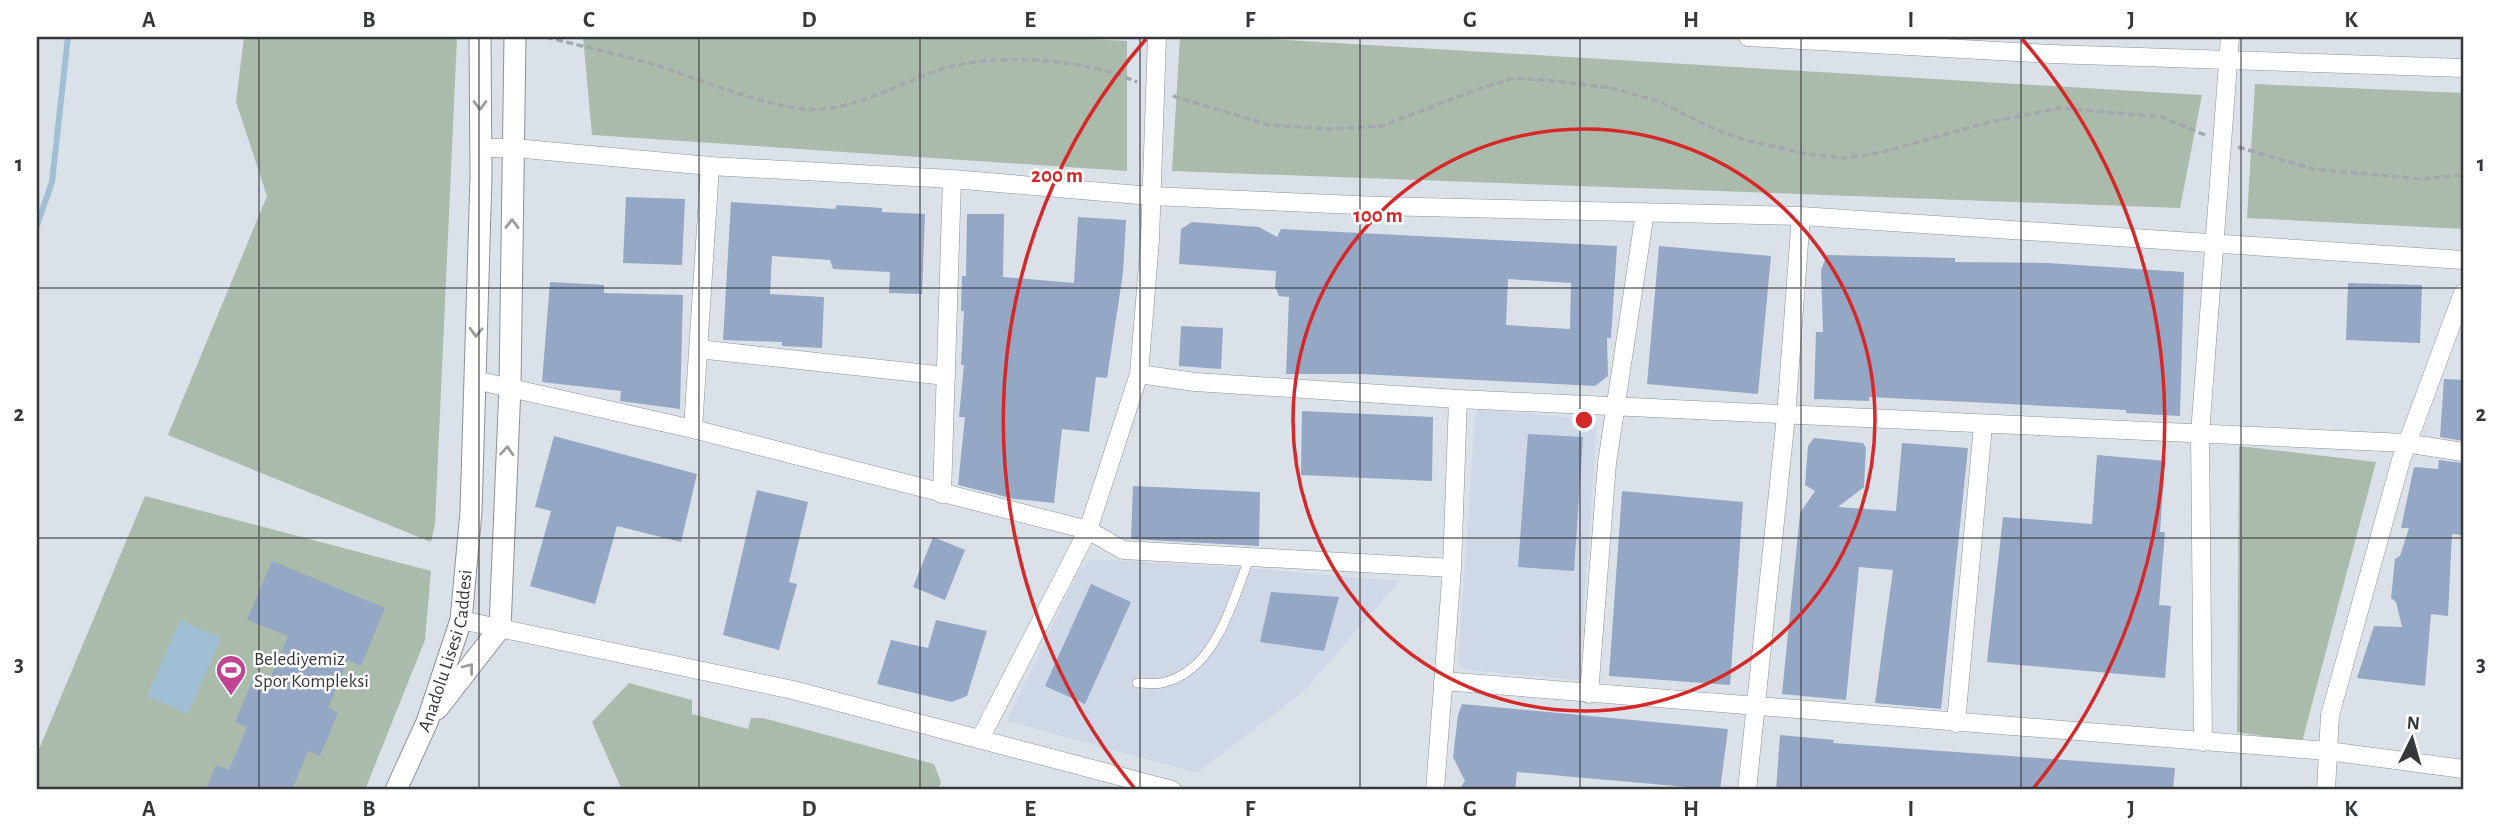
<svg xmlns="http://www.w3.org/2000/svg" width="2500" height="827" font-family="'Alegreya Sans',sans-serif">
<rect width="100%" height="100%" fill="#dbe1e9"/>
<path fill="#ced8e7" d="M 1479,409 L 1597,420 L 1579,680 L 1466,670 L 1458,664 L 1475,417 Z
M 1092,559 L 1261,569 L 1399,581 L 1304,691 L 1197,773 L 1007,721 L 1078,572 Z"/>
<path fill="#abbbab" d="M 244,37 L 457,37 L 435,524 L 431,542 L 168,435 L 267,196 L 236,102 Z
M 583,37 L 1054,37 L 1127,41 L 1127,171 L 592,135 Z
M 1180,37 L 1236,37 L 2202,95 L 2180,208 L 1172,171 Z
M 2255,84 L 2463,93 L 2463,229 L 2247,218 Z
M 2239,446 L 2376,462 L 2302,742 L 2237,732 Z
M 145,496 L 431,571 L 425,640 L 365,790 L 37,790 L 37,754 Z
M 629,683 L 692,700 L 692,714 L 748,729 L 751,718 L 763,718 L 934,764 L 941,782 L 938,790 L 622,790 L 592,722 Z"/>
<path fill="#a0bfd5" d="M 180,620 L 221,638 L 188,714 L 147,696 Z"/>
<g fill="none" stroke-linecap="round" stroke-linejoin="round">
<path stroke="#a0bfd5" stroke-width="6" d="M 37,225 L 52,182 L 68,37"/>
</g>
<path fill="#94a7c4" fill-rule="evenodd" d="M 626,197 L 685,199 L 682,265 L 623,263 Z
M 731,202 L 835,209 L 837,205 L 882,208 L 882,212 L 925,214 L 922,294 L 889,293 L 890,272 L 833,269 L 830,260 L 772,256 L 770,294 L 824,297 L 822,348 L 782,346 L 782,342 L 723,340 Z
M 967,214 L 1004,214 L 1003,277 L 1074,283 L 1078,217 L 1126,220 L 1123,273 L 1107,378 L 1096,377 L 1089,432 L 1062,429 L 1054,503 L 1015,499 L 958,485 L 965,417 L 959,417 L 964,365 L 961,365 L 964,311 L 961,311 L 962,276 L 966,276 Z
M 1192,222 L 1259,227 L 1277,237 L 1281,229 L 1617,246 L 1611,338 L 1607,338 L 1608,376 L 1595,386 L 1361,374 L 1286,374 L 1289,297 L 1279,296 L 1275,287 L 1276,271 L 1179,264 L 1181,229 ZM 1508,279 L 1571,283 L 1570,329 L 1506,325 Z
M 1659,246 L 1771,256 L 1758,394 L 1647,384 Z
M 1827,255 L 1955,258 L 1955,262 L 2047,263 L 2184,272 L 2180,416 L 2126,413 L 2126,410 L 1869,397 L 1869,401 L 1814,399 L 1816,332 L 1823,332 L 1821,270 Z
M 550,282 L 604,285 L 604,293 L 683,295 L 680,409 L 620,401 L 621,391 L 542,382 Z
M 2348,283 L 2422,285 L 2420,343 L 2346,340 Z
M 1181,326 L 1223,328 L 1221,369 L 1179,366 Z
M 2444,379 L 2463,380 L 2463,441 L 2440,437 Z
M 1302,411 L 1433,417 L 1432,481 L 1301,475 Z
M 1528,434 L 1583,437 L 1574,571 L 1518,567 Z
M 554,436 L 697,474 L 681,542 L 617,526 L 595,604 L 530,586 L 551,511 L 535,507 Z
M 1814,438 L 1863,443 L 1866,448 L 1864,487 L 1838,507 L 1896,511 L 1902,443 L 1968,448 L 1941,709 L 1875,703 L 1893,570 L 1859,567 L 1846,700 L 1782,694 L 1800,513 L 1815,491 L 1805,485 L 1808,446 Z
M 2097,455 L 2165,461 L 2160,532 L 2165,532 L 2159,605 L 2171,606 L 2165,678 L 1987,662 L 2003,517 L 2092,524 Z
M 2439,460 L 2463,463 L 2463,507 L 2461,535 L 2452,534 L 2448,616 L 2431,614 L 2425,686 L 2357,678 L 2374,626 L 2402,627 L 2396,602 L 2391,598 L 2395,559 L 2400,556 L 2409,528 L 2401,528 L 2414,467 L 2438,469 Z
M 1133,486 L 1260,492 L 1259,546 L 1131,539 Z
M 757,490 L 808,502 L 789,582 L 797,584 L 779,650 L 723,635 Z
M 1622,491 L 1743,502 L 1730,685 L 1609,676 Z
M 933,537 L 965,550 L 945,600 L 913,587 Z
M 272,561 L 385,608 L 361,666 L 348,660 L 328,708 L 338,713 L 320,756 L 308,751 L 292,790 L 206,790 L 216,765 L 229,770 L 247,727 L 235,722 L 254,677 L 268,683 L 288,636 L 247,620 Z
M 1091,584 L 1131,602 L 1085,704 L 1045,686 Z
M 1271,592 L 1339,597 L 1324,651 L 1260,642 Z
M 936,620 L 987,631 L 967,696 L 952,702 L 877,684 L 891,640 L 928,648 Z
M 1462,704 L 1728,729 L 1720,790 L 1517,772 L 1515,790 L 1459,790 L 1465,781 L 1453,757 L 1458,715 Z
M 1780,735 L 1834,740 L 1833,743 L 2175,768 L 2173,790 L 1776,790 Z"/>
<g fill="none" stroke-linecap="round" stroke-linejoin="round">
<g stroke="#8d929a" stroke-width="10">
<path id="service" d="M 1137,683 C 1146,683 1157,685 1165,682 C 1217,669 1232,600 1250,557"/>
</g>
<g stroke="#8d929a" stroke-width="19">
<path id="minor" d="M 1748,37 L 2051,54 L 2463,68
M 481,148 L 514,148 L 710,166 L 952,179 L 1151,196 L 1379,206 L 1801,216 L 2463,260
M 698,349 L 946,376
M 1139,374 L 1195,382 L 1458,399 L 2405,443 L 2463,452
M 475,380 L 693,429 L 1088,530 L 1123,550 L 1452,568
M 693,429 L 710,166
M 942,494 L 952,179
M 461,620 L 793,690 L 1172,790
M 1443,681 L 2328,751 L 2463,769
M 1589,694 L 1607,463 L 1645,212
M 1956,723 L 1983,425
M 980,739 L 1088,530 L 1139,374 L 1150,240 L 1157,37
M 2203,742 L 2200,434 L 2230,37
M 1435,790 L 1452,568 L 1458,399
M 1747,790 L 1786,416 L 1801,216
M 2326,790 L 2330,715 L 2401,460 L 2463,293"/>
</g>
<g stroke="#8d929a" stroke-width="23">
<g id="tertiary">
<path d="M 437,709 L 500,628 L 510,386 L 515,37"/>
<path id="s1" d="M 396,790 L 427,722 L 461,620 L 471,512 L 481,176 L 480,37"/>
</g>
</g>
<path stroke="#a3a8ae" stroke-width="3.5" stroke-dasharray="7 3.5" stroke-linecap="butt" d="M 546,37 C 580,46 615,53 649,63 C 696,77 775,113 823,109 C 865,105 900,83 939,70 C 995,52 1083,58 1137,82
M 1173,96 L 1269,125 L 1331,129 L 1382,126 L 1478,89 L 1515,78 L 1554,81 L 1611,88 L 1658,101 L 1712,128 L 1745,140 L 1807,154 L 1845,158 L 1883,152 L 1986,123 L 2060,108 L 2162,117 L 2205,135
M 2238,147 L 2313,169 L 2421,179 L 2463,175"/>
<use href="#service" stroke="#fff" stroke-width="9"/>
<use href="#minor" stroke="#fff" stroke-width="18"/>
<use href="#tertiary" stroke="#fff" stroke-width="21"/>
</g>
<defs><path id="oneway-chevron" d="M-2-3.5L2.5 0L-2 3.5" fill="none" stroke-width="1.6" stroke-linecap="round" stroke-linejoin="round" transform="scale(1.75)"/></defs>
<g stroke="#9a9c9e">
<use href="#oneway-chevron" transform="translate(480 105) rotate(90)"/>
<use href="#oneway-chevron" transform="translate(512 224) rotate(-89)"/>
<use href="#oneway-chevron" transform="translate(476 332) rotate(92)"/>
<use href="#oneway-chevron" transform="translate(507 451) rotate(-87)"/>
<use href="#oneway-chevron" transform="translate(469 668) rotate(-52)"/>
</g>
<path fill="none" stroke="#36393c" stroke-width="2" stroke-opacity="0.55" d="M 259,37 L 259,790M 479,37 L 479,790M 699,37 L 699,790M 920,37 L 920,790M 1140,37 L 1140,790M 1360,37 L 1360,790M 1580,37 L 1580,790M 1801,37 L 1801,790M 2021,37 L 2021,790M 2241,37 L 2241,790M 37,288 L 2463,288M 37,538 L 2463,538"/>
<g fill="none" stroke="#d62828" stroke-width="3.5">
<circle cx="1584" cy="420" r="291"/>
<path d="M1136 790A581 581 0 0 1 1146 39M2022 39A581 581 0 0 1 2032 790"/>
</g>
<defs>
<g id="stadium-pin" transform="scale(1.575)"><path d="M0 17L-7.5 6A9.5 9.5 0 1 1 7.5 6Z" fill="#c14391" stroke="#fff"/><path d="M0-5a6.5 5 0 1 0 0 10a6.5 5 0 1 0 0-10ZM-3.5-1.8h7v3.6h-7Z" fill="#fff"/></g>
</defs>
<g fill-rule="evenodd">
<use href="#stadium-pin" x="231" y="670"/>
</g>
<g text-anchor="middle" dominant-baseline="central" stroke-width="5" stroke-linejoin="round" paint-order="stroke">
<g font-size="19" fill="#36393c" stroke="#fff">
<text stroke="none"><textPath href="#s1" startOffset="149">Anadolu Lisesi Caddesi</textPath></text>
</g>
<g font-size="19" fill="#36393c" stroke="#fff" text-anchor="start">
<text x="254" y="659">Belediyemiz<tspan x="254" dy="22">Spor Kompleksi</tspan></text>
</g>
</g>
<circle cx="1584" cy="420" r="10" fill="#d62828" stroke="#fff" stroke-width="3.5"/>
<g font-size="21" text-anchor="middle" font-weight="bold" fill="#d62828" stroke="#fff" stroke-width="5" stroke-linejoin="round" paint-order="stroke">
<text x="1057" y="182">200 m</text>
<text x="1378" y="222">100 m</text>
</g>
<rect width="2500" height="827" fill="none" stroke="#ffffff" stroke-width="77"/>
<g transform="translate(2412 739) rotate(5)" stroke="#ffffff" stroke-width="5" paint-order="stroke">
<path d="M0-5L12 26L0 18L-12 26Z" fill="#36393c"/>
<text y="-10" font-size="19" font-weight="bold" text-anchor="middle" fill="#36393c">N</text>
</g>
<rect x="38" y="38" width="2424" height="750" fill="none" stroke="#36393c" stroke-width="2.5"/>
<g font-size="23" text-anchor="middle" font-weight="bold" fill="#36393c">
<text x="149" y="27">A</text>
<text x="369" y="27">B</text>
<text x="589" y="27">C</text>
<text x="809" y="27">D</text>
<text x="1030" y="27">E</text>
<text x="1250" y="27">F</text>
<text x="1470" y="27">G</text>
<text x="1691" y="27">H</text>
<text x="1911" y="27">I</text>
<text x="2131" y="27">J</text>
<text x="2351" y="27">K</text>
<text x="19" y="171">1</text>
<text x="2481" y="171">1</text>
<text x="19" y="421">2</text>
<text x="2481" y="421">2</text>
<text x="19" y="671">3</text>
<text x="2481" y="671">3</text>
<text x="149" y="816">A</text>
<text x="369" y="816">B</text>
<text x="589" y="816">C</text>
<text x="809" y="816">D</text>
<text x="1030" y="816">E</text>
<text x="1250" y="816">F</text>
<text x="1470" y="816">G</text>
<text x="1691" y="816">H</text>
<text x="1911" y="816">I</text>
<text x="2131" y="816">J</text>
<text x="2351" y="816">K</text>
</g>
</svg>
